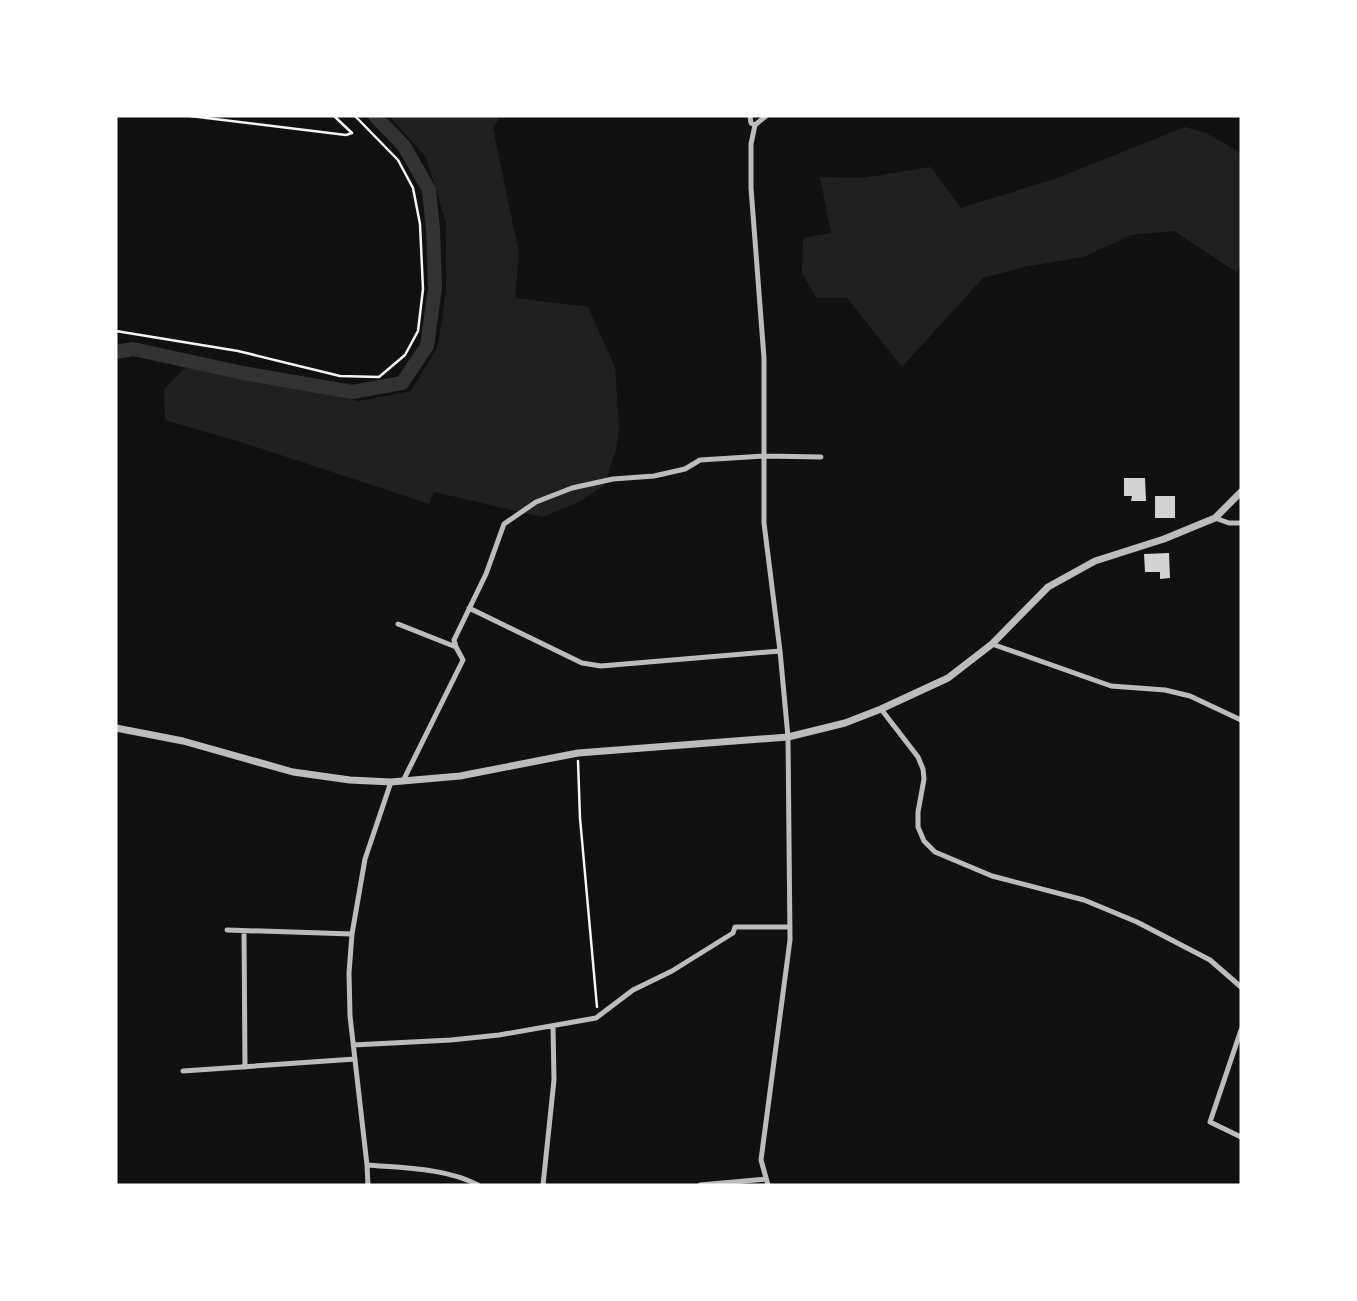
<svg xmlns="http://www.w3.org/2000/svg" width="1357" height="1301" font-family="Roboto,sans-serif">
<rect width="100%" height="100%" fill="#111"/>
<path fill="#202020" d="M 389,116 L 501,116 L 493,127 L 519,254 L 515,298 L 588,307 L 615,367 L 619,429 L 616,450 L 604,486 L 575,504 L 542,517 L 434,492 L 429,504 L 244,443 L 165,420 L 164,389 L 188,365 L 359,401 L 411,391 L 438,346 L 446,292 L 446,223 L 426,157 Z
M 1185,127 L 1206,133 L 1241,153 L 1241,265 L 1236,272 L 1174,231 L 1131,235 L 1084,257 L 1024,267 L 983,278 L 902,367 L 847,298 L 816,298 L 802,273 L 803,238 L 831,233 L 820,177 L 862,178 L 931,167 L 961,208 L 1057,178 Z"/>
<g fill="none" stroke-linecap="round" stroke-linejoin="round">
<path stroke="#333" stroke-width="14" d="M 116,352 L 133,349 L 243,373 L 352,392 L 402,383 L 427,346 L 435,288 L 433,229 L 429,190 L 404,146 L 375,116"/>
</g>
<path fill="#d3d3d3" d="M 1124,478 L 1145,478 L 1146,501 L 1131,501 L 1132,496 L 1124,496 Z
M 1155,496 L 1175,496 L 1175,518 L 1155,518 Z
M 1169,553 L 1170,578 L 1160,579 L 1160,572 L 1145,572 L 1144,554 Z"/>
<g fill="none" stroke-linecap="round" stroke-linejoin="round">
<path stroke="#f5f5f5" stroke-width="2.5" d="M 190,116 L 346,135 L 352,133 L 334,116
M 116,331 L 238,351 L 340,376 L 379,377 L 405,355 L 418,331 L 423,289 L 420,224 L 413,188 L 398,160 L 355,116
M 578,761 L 580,818 L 597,1007"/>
<path stroke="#bcbcbc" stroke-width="5" d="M 750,116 L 751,123 L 755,125
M 766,116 L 755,125 L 751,144 L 751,188 L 764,358 L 764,523 L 780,651 L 788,737 L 790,940 L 761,1160 L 768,1185
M 1215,518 L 1229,523 L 1241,523
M 469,608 L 582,663 L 601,666 L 780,651
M 398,624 L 456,647 L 463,660 L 403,781
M 992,644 L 1111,686 L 1165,690 L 1190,696 L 1241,720
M 456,647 L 454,640 L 486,574 L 504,524 L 536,502 L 572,488 L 613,479 L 654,476 L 685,469 L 700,460 L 764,456 L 821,457
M 881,709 L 918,757 L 923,769 L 924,779 L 918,812 L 918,827 L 924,841 L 935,852 L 992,876 L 1084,900 L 1137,922 L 1210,960 L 1241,987
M 227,930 L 352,934
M 244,931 L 245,1067
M 1241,1030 L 1210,1122 L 1241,1137
M 353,1045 L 451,1040 L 499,1035 L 596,1018 L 633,990 L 672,971 L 733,933 L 735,927 L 790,927
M 183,1071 L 355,1059
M 367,1165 C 403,1168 446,1168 478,1185
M 368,1185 L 367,1165 L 350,1016 L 349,973 L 352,934 L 365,859 L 391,782
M 543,1185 L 554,1080 L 553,1026
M 700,1185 L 766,1179"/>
<path stroke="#bcbcbc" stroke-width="7" d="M 116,728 L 183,741 L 293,772 L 350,780 L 391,782 L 460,776 L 578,753 L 788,737 L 845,723 L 881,709 L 948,678 L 992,644 L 1048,587 L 1095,561 L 1164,539 L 1215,518 L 1241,492"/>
</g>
<rect width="1357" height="1301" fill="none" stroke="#ffffff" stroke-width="235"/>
</svg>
